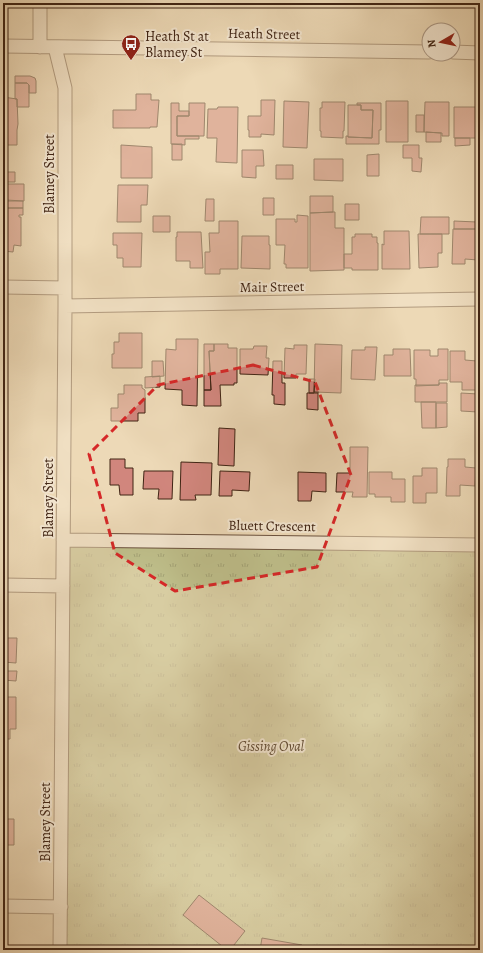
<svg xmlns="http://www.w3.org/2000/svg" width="483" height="953" font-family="Alegreya,serif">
<defs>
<pattern id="park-tufts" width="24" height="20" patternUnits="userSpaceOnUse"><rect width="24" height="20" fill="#bebe8a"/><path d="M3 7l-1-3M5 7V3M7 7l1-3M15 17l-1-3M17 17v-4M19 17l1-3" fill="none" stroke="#a4a376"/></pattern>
</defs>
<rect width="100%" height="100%" fill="#edd9b7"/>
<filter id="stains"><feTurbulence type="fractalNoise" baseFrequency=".005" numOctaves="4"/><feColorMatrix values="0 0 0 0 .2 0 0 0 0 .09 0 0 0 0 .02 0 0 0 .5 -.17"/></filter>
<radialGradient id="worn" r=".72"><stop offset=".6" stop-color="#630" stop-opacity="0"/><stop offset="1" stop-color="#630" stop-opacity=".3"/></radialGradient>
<path fill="url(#park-tufts)" stroke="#7f714f" d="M 63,540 L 480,545 L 480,950 L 60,950 Z"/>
<path fill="#d1867d" stroke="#402414" d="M 92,3 L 128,3 L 128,5 L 92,5 Z
M 15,76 L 30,76 L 35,78 L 36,81 L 36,93 L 29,93 L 29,85 L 27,83 L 15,83 Z
M 15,83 L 27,83 L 29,85 L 29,107 L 17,107 L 17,99 L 15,99 Z
M 136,94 L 151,94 L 151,100 L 159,100 L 157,127 L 150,127 L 150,128 L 113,128 L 113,110 L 136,110 Z
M 3,97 L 17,99 L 18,124 L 17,130 L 17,145 L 3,145 Z
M 261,100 L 275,100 L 274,135 L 261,134 L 261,137 L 249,137 L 249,130 L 248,130 L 248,116 L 261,116 Z
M 284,101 L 309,102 L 307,148 L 283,147 Z
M 386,101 L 408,101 L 408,142 L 386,142 Z
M 322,102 L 345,102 L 344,131 L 343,131 L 343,138 L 321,137 L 321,131 L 320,131 L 320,108 L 322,108 Z
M 425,102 L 449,102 L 449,136 L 442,136 L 442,133 L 424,132 Z
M 171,103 L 179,103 L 179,111 L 189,111 L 189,116 L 177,116 L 177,136 L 199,136 L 199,139 L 185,139 L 185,145 L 171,144 Z
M 189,103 L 205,103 L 204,136 L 177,136 L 177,116 L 189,116 Z
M 357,103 L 381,103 L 381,130 L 379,130 L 379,144 L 346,144 L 346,136 L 348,136 L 348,137 L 372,138 L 373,110 L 361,110 L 361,105 L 357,105 Z
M 348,105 L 361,105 L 361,110 L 373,110 L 372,138 L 348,137 Z
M 218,107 L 238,107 L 237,163 L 216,162 L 217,138 L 207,138 L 208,109 L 217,109 Z
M 454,107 L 478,107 L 478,138 L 454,138 Z
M 416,115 L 424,115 L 424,132 L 416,132 Z
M 426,132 L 441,133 L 441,142 L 426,142 Z
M 455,138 L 470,138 L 470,145 L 455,146 Z
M 172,144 L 182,144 L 182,160 L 172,160 Z
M 121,145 L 152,147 L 152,178 L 121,178 Z
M 403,145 L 419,145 L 419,158 L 422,158 L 421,172 L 412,171 L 412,158 L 403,158 Z
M 242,150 L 263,150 L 264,166 L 256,166 L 256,178 L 242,177 Z
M 379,154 L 379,176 L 367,176 L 367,155 Z
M 314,159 L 343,159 L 343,181 L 314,180 Z
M 276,165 L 293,165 L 293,179 L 276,179 Z
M 3,172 L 15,172 L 15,182 L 3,182 Z
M 6,184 L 24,184 L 24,201 L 6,200 Z
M 118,185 L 148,185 L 147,205 L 141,205 L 141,222 L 117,222 Z
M 310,196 L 333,196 L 333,212 L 310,213 Z
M 263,198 L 274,198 L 274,215 L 263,215 Z
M 206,199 L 214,199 L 214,221 L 205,221 Z
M 7,201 L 23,201 L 23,208 L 7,208 Z
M 345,204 L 359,204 L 359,220 L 345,220 Z
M 3,208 L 23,208 L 23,215 L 19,215 L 19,217 L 21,217 L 21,246 L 14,245 L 13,252 L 3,251 Z
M 333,212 L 335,212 L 335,228 L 344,228 L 344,270 L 310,271 L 310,213 Z
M 297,215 L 308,216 L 308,268 L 286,268 L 286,264 L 284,264 L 285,245 L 276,245 L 276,219 L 295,219 L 295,222 L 297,222 Z
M 153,216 L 170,216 L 170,232 L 153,232 Z
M 421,217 L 449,217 L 449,234 L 420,234 Z
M 219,221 L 238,221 L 238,269 L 220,269 L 220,274 L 205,274 L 205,252 L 210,252 L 209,233 L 219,233 Z
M 454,221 L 477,222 L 477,229 L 454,229 Z
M 453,229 L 479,229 L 478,260 L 465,259 L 465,264 L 452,264 Z
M 384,231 L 409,231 L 410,269 L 382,269 L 382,244 L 384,245 Z
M 177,232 L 201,232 L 203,268 L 190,268 L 190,261 L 176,261 L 176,237 L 177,237 Z
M 113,233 L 142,233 L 141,267 L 123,267 L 123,258 L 117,258 L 117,245 L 113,245 Z
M 355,234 L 372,234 L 372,237 L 377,237 L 377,243 L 378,243 L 378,270 L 352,270 L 352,268 L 344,268 L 344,254 L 352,254 L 352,237 L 355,237 Z
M 418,234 L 442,234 L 442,253 L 438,253 L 438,267 L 419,268 Z
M 242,236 L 269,236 L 269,245 L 270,245 L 270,269 L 241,268 Z
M 119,333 L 142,333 L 142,368 L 112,368 L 112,354 L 114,354 L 114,342 L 119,342 Z
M 176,339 L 198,339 L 197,406 L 182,405 L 182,390 L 165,389 L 166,349 L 176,350 Z
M 204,344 L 214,344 L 214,351 L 209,351 L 211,390 L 204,390 Z
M 214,344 L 228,344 L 228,348 L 237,348 L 237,383 L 234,383 L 234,385 L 220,385 L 221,406 L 204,406 L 204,390 L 211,390 L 209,351 L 214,351 Z
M 315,344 L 342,345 L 341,393 L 314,392 Z
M 294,345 L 307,345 L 306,374 L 296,374 L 296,378 L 284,378 L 285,348 L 294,349 Z
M 254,346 L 267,346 L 266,358 L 269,358 L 268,375 L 240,374 L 240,349 L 253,349 Z
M 365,347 L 377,347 L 375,380 L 351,379 L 352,350 L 365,350 Z
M 393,349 L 410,349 L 411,376 L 384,376 L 384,355 L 393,355 Z
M 438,349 L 448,349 L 448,380 L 439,380 L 439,385 L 416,386 L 416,379 L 414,379 L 414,350 L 430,350 L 430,356 L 438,356 Z
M 450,351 L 465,351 L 465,360 L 477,361 L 476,390 L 462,390 L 462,382 L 450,382 Z
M 152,361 L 163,361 L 164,376 L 152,377 Z
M 273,361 L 282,361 L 282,383 L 285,383 L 285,405 L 274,404 L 274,395 L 272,395 Z
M 160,376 L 160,387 L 145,388 L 145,377 Z
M 309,379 L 315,379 L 314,393 L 309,393 Z
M 439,383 L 447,383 L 447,402 L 415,402 L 415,385 L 439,385 Z
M 124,385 L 142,385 L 142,388 L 145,390 L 145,413 L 138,413 L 138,421 L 111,421 L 111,408 L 118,408 L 118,394 L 124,394 Z
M 307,393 L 318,393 L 318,410 L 307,409 Z
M 461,393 L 478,394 L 478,412 L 461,411 Z
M 421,402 L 436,402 L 436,428 L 422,428 Z
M 436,403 L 447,403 L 447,427 L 436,428 Z
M 219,428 L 235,429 L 234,466 L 218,465 Z
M 350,447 L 368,447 L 367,497 L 352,497 L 353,492 L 336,492 L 337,473 L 350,473 Z
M 110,459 L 125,459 L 125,468 L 133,468 L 133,495 L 120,495 L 119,485 L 110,485 Z
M 448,459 L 465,459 L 465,467 L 476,468 L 475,486 L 460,485 L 460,496 L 446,496 L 447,467 L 448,467 Z
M 181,462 L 212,463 L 211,495 L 195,495 L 196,500 L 180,500 Z
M 422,468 L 437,468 L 437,493 L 426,493 L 426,503 L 413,503 L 413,476 L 422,476 Z
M 144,471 L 173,471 L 172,499 L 158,499 L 159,489 L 143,489 Z
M 220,471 L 250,472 L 249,491 L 232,490 L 232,496 L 219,496 Z
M 298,472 L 326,473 L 326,492 L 312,491 L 311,501 L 298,501 Z
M 369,472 L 392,472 L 392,479 L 405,479 L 405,502 L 391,502 L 391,497 L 375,497 L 375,494 L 369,494 Z
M 3,638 L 17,638 L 16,663 L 3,662 Z
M 3,671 L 17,671 L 16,681 L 3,680 Z
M 3,697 L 16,697 L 16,729 L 10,729 L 10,739 L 3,739 Z
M 3,819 L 14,819 L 14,845 L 3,845 Z
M 199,895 L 245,931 L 230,950 L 227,950 L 183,915 Z
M 262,938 L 302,945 L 302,950 L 260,950 Z"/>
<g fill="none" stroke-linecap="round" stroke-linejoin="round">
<g stroke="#6b513d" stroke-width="15">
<path id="minor" d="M 3,46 L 429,52
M 40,47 L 40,3
M 55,47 L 65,88 L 65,306 L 60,950
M 453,52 L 480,53
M 3,287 L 65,288
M 65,306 L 480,299
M 63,540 L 480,545
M 3,585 L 63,586
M 3,906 L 61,907"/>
</g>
<use href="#minor" stroke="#f3e6d0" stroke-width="13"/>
</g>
<path d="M0 0H483V953H0ZM 253,365 L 315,382 L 351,475 L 317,567 L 175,591 L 115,553 L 89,454 L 158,385 Z" fill="#edd9b7" fill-opacity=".55" fill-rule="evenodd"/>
<path fill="none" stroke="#d62828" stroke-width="3" stroke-dasharray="8 5" stroke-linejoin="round" d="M 253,365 L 315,382 L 351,475 L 317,567 L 175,591 L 115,553 L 89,454 L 158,385 Z"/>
<defs>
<g id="bus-pin" transform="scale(1)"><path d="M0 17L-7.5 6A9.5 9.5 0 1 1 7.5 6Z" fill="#8f2418" stroke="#f3e6d0"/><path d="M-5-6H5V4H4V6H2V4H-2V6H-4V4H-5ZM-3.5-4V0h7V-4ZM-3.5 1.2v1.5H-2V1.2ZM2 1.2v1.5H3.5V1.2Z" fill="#fff"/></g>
</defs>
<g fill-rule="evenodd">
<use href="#bus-pin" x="131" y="44"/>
</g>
<g text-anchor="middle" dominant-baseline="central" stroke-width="4" stroke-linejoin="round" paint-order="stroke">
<g font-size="14" fill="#402414" stroke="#f3e6d0">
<text transform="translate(264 34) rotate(1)">Heath Street</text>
<text transform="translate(49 174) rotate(-90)">Blamey Street</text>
<text transform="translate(272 287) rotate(-1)">Mair Street</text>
<text transform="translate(48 498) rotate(-90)">Blamey Street</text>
<text transform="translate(272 526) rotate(1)">Bluett Crescent</text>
<text transform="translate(45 822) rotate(-90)">Blamey Street</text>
</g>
<g font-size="14" fill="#402414" stroke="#f3e6d0" text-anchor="start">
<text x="145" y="36">Heath St at<tspan x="145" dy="16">Blamey St</tspan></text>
</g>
<g font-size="14" font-style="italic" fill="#604a32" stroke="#f3e6d0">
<text x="271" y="746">Gissing Oval</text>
</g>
</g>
<rect width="483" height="953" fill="none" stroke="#edd9b7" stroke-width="16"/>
<rect x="4" y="4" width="475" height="945" fill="none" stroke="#402414" stroke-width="2"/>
<rect x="8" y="8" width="467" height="937" fill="none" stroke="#402414"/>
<g transform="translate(441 42) rotate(261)"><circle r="19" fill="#f3e6d0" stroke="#ab9885"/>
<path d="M0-3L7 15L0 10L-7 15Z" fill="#8f2418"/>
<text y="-6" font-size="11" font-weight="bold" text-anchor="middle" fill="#402414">N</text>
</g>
<rect width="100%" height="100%" filter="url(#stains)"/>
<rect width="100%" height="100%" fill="url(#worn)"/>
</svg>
